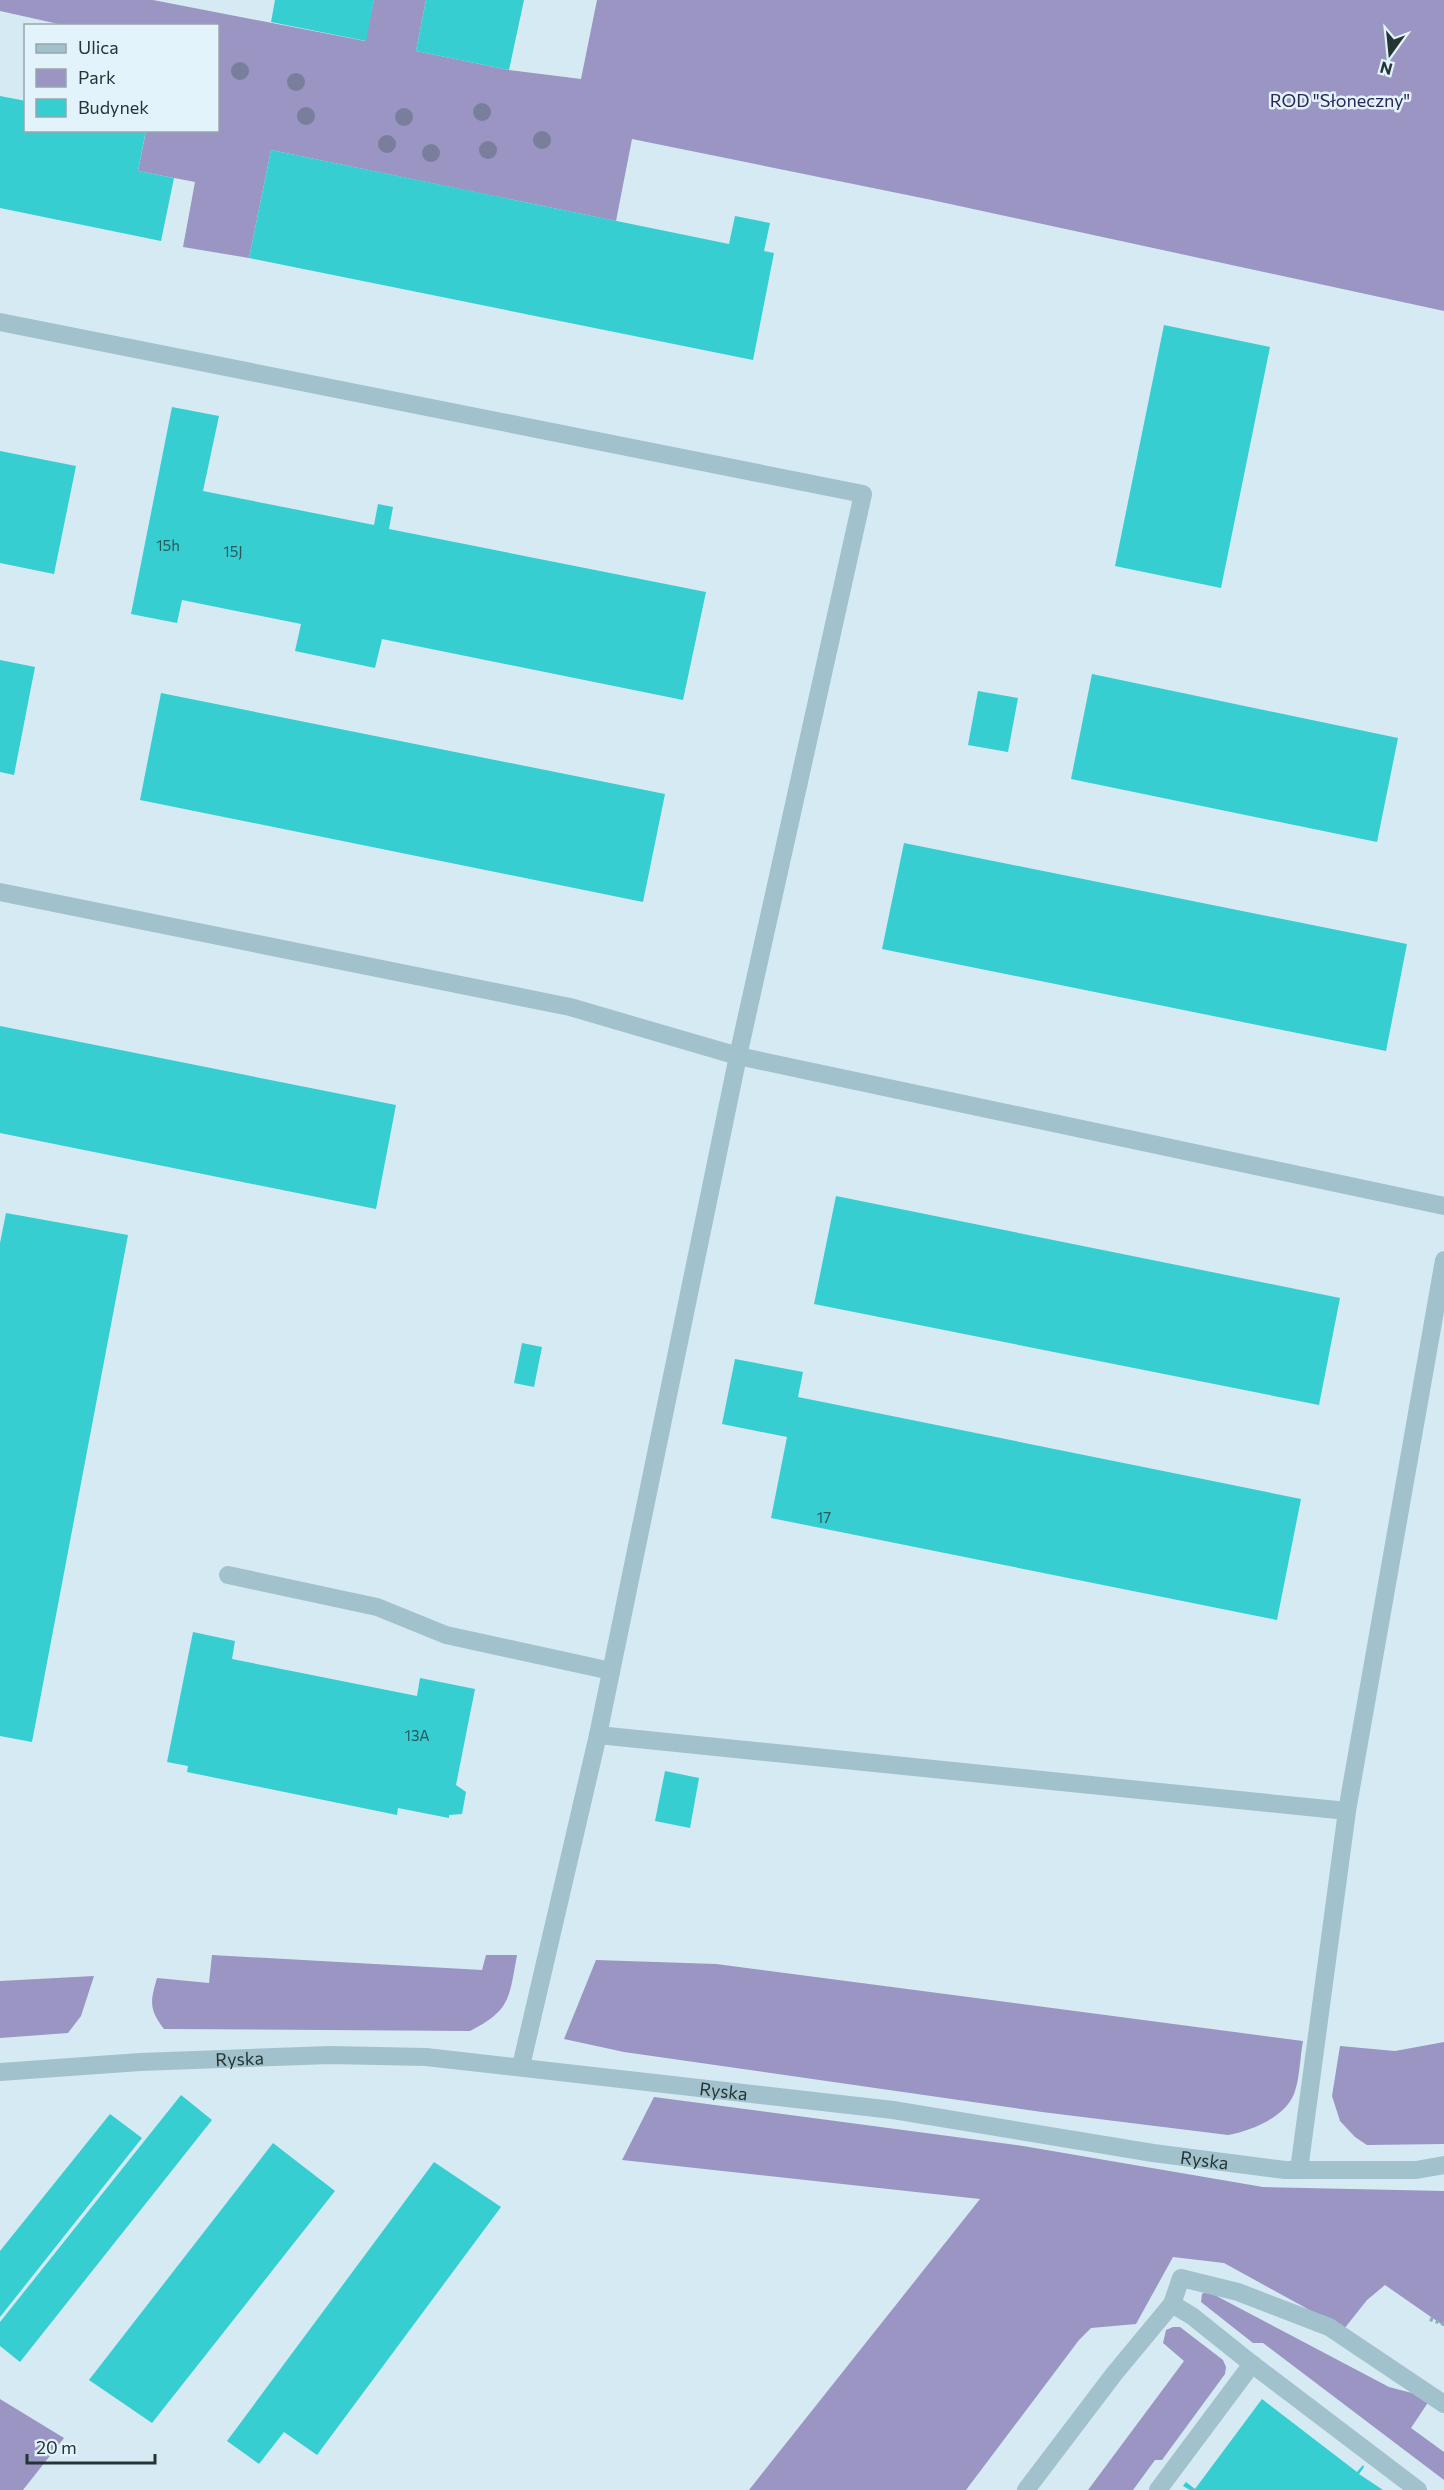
<svg xmlns="http://www.w3.org/2000/svg" width="1444" height="2490" font-family="Commissioner,sans-serif">
<rect width="100%" height="100%" fill="#d6eaf3"/>
<path fill="#9a95c3" d="M 0,0 L 153,0 L 365,41 L 374,0 L 426,0 L 416,51 L 509,70 L 581,79 L 597,0 L 1444,0 L 1444,311 L 927,199 L 632,139 L 616,221 L 271,150 L 249,258 L 183,247 L 195,182 L 138,171 L 146,131 L 218,130 L 218,26 L 63,25 L 0,11 Z
M 212,1955 L 482,1970 L 486,1955 L 517,1955 C 509,1998 511,2010 470,2031 L 164,2029 C 149,2009 150,2002 157,1978 L 209,1983 Z
M 596,1960 L 716,1964 L 1303,2041 C 1300,2057 1300,2075 1295,2091 C 1287,2117 1251,2131 1228,2135 L 1042,2112 L 624,2052 L 564,2039 Z
M 94,1976 L 81,2016 L 68,2033 L 0,2038 L 0,1981 Z
M 1444,2042 L 1444,2144 L 1367,2145 L 1355,2137 L 1340,2121 L 1332,2096 L 1340,2046 L 1395,2051 Z
M 654,2097 L 1023,2146 L 1263,2187 L 1444,2191 L 1444,2326 L 1385,2285 L 1367,2300 L 1344,2329 L 1224,2263 L 1173,2257 L 1136,2324 L 1091,2328 L 1079,2340 L 966,2490 L 749,2490 L 980,2199 L 622,2160 Z
M 1207,2291 L 1389,2387 L 1431,2398 L 1411,2428 L 1444,2452 L 1444,2480 L 1263,2343 L 1253,2343 L 1201,2302 L 1202,2294 Z
M 1173,2327 L 1180,2327 L 1223,2360 L 1226,2367 L 1225,2374 L 1162,2460 L 1155,2460 L 1133,2490 L 1088,2490 L 1184,2361 L 1163,2343 L 1166,2330 Z
M 0,2399 L 64,2438 L 23,2490 L 0,2490 Z"/>
<path fill="#36ced1" d="M 275,0 L 374,0 L 366,41 L 271,22 Z
M 426,0 L 524,0 L 509,70 L 416,51 Z
M 0,96 L 26,101 L 26,130 L 146,130 L 138,171 L 174,178 L 161,241 L 0,208 Z
M 271,150 L 729,244 L 735,216 L 770,223 L 764,251 L 774,253 L 753,360 L 249,258 Z
M 1164,325 L 1270,347 L 1221,588 L 1115,566 Z
M 172,407 L 219,416 L 203,491 L 374,525 L 378,504 L 393,507 L 389,529 L 706,592 L 683,700 L 382,639 L 375,668 L 295,651 L 301,624 L 182,600 L 177,623 L 131,614 Z
M 0,451 L 76,466 L 54,574 L 0,563 Z
M 0,660 L 35,667 L 14,775 L 0,772 Z
M 1092,674 L 1398,738 L 1377,842 L 1071,779 Z
M 978,691 L 1018,698 L 1008,752 L 968,745 Z
M 161,693 L 665,794 L 643,902 L 140,800 Z
M 904,843 L 1407,944 L 1386,1051 L 882,949 Z
M 0,1026 L 396,1105 L 376,1209 L 0,1133 Z
M 836,1196 L 1340,1298 L 1319,1405 L 814,1304 Z
M 6,1213 L 128,1235 L 32,1742 L 0,1736 L 0,1243 Z
M 522,1343 L 542,1347 L 534,1387 L 514,1383 Z
M 735,1359 L 803,1372 L 798,1397 L 1301,1499 L 1277,1620 L 771,1518 L 787,1437 L 722,1424 Z
M 193,1632 L 235,1641 L 232,1659 L 417,1696 L 420,1678 L 475,1689 L 456,1785 L 466,1792 L 462,1814 L 449,1815 L 449,1818 L 398,1808 L 397,1815 L 187,1772 L 188,1766 L 167,1762 Z
M 665,1771 L 699,1778 L 690,1828 L 655,1821 Z
M 181,2095 L 212,2120 L 20,2362 L 0,2346 L 0,2322 Z
M 110,2114 L 142,2138 L 0,2317 L 0,2251 Z
M 273,2143 L 335,2191 L 152,2423 L 89,2380 Z
M 434,2162 L 501,2207 L 317,2455 L 284,2432 L 259,2464 L 227,2441 Z
M 1262,2399 L 1357,2472 L 1363,2465 L 1364,2467 L 1359,2474 L 1383,2490 L 1190,2490 L 1183,2486 L 1186,2482 L 1195,2489 Z"/>
<g fill="none" stroke-linecap="round" stroke-linejoin="round">
<path stroke="#8baeb8" stroke-width="4" stroke-dasharray="3 3" stroke-linecap="butt" d="M 1430,2319 L 1444,2324"/>
<g stroke="#a1c2cc" stroke-width="18">
<path d="M 0,322 L 863,494 L 738,1056 L 598,1735 L 521,2066"/>
<path d="M 0,892 L 570,1007 L 738,1056 L 1444,1206"/>
<path d="M 228,1575 L 377,1607 L 446,1635 L 611,1671"/>
<path d="M 598,1735 L 1347,1811"/>
<path id="s1" d="M 0,2072 L 140,2062 L 330,2055 L 426,2057 L 893,2110 L 1153,2153 L 1285,2170 L 1416,2170 L 1444,2165"/>
<path d="M 1299,2170 L 1347,1811 L 1444,1260"/>
<path d="M 1172,2304 L 1192,2316 L 1252,2364"/>
<path d="M 1026,2490 L 1114,2374 L 1172,2304 L 1181,2278 L 1238,2292 L 1329,2327 L 1444,2404"/>
<path d="M 1158,2490 L 1252,2364 L 1418,2490"/>
</g>
</g>
<g fill="#797e9d">
<circle cx="240" cy="71" r="9"/>
<circle cx="296" cy="82" r="9"/>
<circle cx="482" cy="112" r="9"/>
<circle cx="306" cy="116" r="9"/>
<circle cx="404" cy="117" r="9"/>
<circle cx="542" cy="140" r="9"/>
<circle cx="387" cy="144" r="9"/>
<circle cx="488" cy="150" r="9"/>
<circle cx="431" cy="153" r="9"/>
</g>
<g text-anchor="middle" dominant-baseline="central" stroke-width="5" stroke-linejoin="round" paint-order="stroke">
<g font-size="15" fill="#295a5c">
<text x="168" y="545">15h</text>
<text x="233" y="551">15J</text>
<text x="824" y="1517">17</text>
<text x="417" y="1735">13A</text>
</g>
<g font-size="18" fill="#2d2656" stroke="#e2f3fb">
<text x="1340" y="100">ROD "Słoneczny"</text>
</g>
<g font-size="18" fill="#253435" stroke="#e2f3fb">
<text stroke="none"><textPath href="#s1" startOffset="240">Ryska</textPath></text>
<text stroke="none"><textPath href="#s1" startOffset="726">Ryska</textPath></text>
<text stroke="none"><textPath href="#s1" startOffset="1212">Ryska</textPath></text>
</g>
</g>
<rect x="24" y="24" width="195" height="108" fill="#e2f3fb" stroke="#96a7ac" stroke-width="1.5"/>
<rect x="36" y="44" width="30" height="9" fill="#a1c2cc" stroke="#96a7ac" stroke-width="1.5"/>
<text x="78" y="54" font-size="18" fill="#253435">Ulica</text>
<rect x="36" y="69" width="30" height="18" fill="#9a95c3" stroke="#96a7ac" stroke-width="1.5"/>
<text x="78" y="84" font-size="18" fill="#253435">Park</text>
<rect x="36" y="99" width="30" height="18" fill="#36ced1" stroke="#96a7ac" stroke-width="1.5"/>
<text x="78" y="114" font-size="18" fill="#253435">Budynek</text>
<g transform="translate(1390 54) rotate(195)" stroke="#e2f3fb" stroke-width="4.5" paint-order="stroke">
<path d="M0-4.5L10 22L0 15L-10 22Z" fill="#253435"/>
<text y="-9" font-size="16" font-weight="bold" text-anchor="middle" fill="#253435">N</text>
</g>
<path d="M27 2454v9h128v-9" fill="none" stroke="#253435" stroke-width="3"/>
<text x="36" y="2454" font-size="18" fill="#253435" stroke="#e2f3fb" stroke-width="4.5" paint-order="stroke">20 m</text>
</svg>
